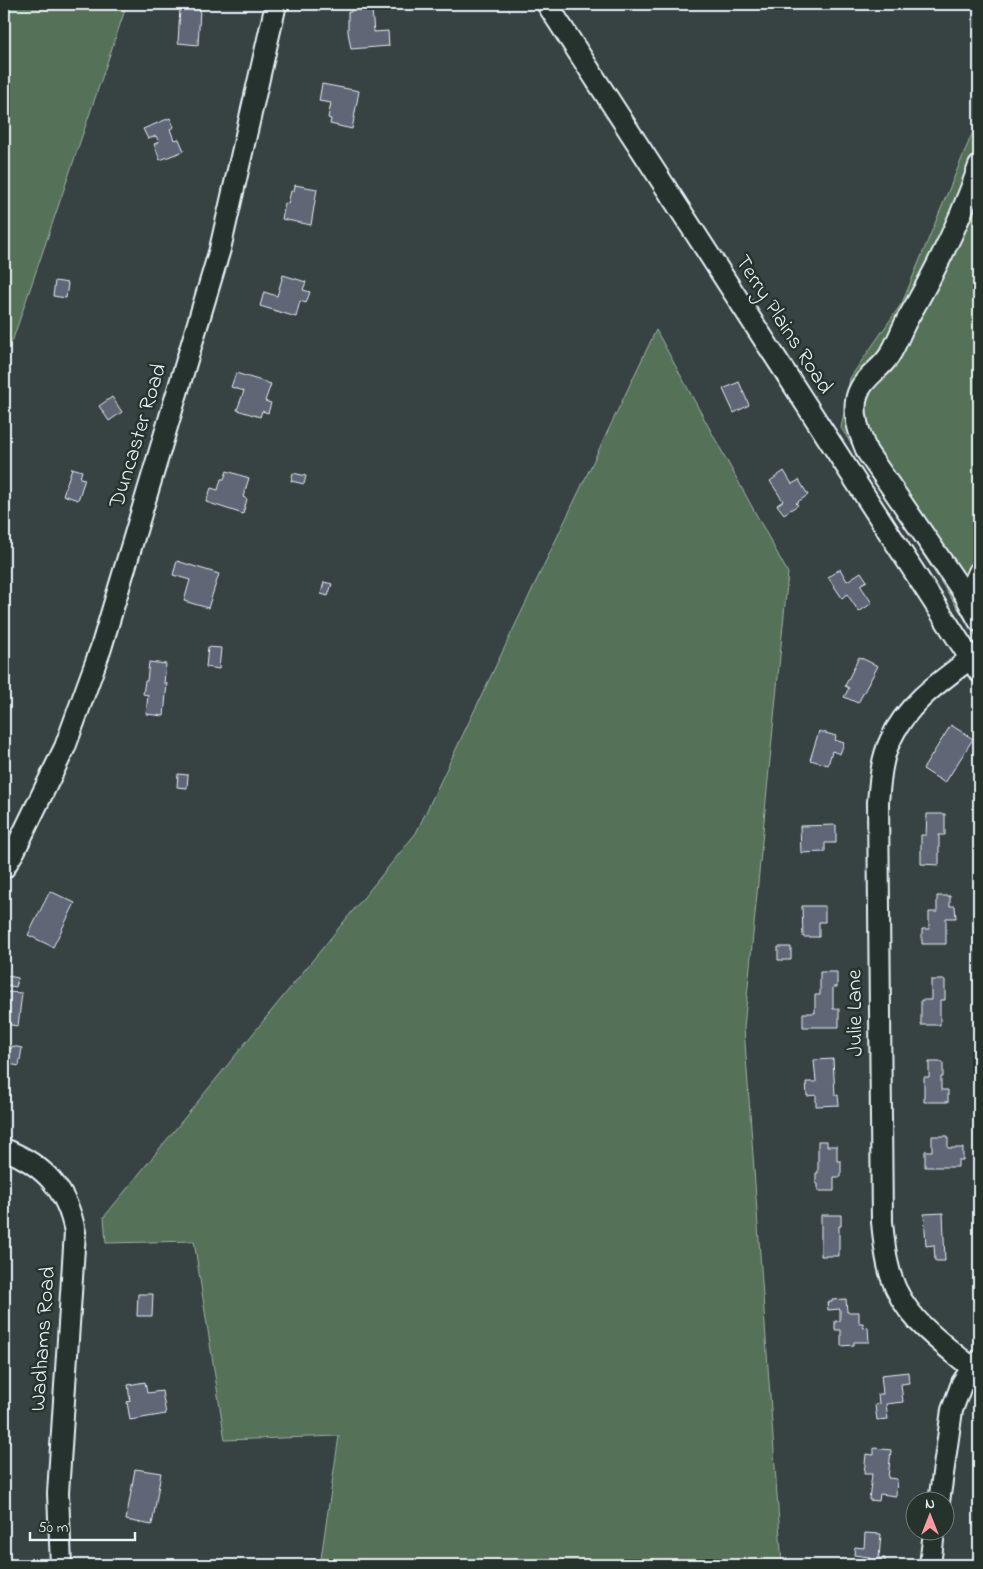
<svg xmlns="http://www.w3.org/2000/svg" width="983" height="1569" font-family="'Indie Flower',sans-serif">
<rect width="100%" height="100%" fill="#374242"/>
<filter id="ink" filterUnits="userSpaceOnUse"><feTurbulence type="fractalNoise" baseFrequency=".02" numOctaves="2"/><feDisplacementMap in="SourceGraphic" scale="10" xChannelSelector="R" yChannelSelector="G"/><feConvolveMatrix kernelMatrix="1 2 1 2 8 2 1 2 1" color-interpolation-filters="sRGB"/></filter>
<g filter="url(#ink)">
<path fill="#547158" stroke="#9eb1a8" d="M 4,4 L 127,4 L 12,342 L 4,341 Z
M 979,117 L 979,641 L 841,428 L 850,378 L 902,303 Z
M 656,330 L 788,573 L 744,1028 L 782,1565 L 320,1565 L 339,1436 L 225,1440 L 194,1241 L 106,1243 L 104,1217 L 416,833 Z"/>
<path fill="#5e6674" stroke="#e8f1f8" d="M 351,5 L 360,5 L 360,10 L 372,10 L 374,32 L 388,31 L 389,46 L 351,49 L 348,32 L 348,12 L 351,12 Z
M 180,8 L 200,10 L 198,45 L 178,43 Z
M 322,84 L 359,91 L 352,129 L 330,124 L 331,119 L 328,118 L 331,103 L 319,101 Z
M 170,118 L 174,127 L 170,129 L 174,140 L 179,139 L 184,151 L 160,160 L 154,144 L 159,142 L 156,136 L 148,139 L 143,129 Z
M 295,185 L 317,189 L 311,225 L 282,219 L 285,203 L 288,204 L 291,191 L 294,191 Z
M 283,275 L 306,282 L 303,290 L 310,292 L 306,303 L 300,301 L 296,317 L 260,306 L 264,292 L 277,296 Z
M 55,281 L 68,283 L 66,298 L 53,296 Z
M 236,373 L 271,384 L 265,401 L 271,403 L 268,413 L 262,411 L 260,417 L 237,410 L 244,391 L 231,387 Z
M 739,382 L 749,405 L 734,413 L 723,389 Z
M 112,397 L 122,412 L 109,421 L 99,406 Z
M 72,468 L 82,471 L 80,478 L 85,479 L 78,500 L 63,495 Z
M 227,471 L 249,478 L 243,497 L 247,499 L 243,514 L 206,502 L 211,488 L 218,490 L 221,479 L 224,479 Z
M 784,471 L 792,484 L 799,480 L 808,495 L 796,503 L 798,505 L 784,514 L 777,505 L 783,501 L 770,481 Z
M 293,473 L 306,476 L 304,484 L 291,481 Z
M 177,561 L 219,574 L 208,608 L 184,601 L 190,580 L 173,575 Z
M 840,569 L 847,581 L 861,572 L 867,581 L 860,585 L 872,603 L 859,612 L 847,594 L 842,598 L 828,577 Z
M 324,582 L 332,584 L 328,596 L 321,594 Z
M 208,647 L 221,648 L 219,669 L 206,667 Z
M 859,657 L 878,666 L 858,703 L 844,697 L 849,688 L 845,686 Z
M 149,662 L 166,664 L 164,683 L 167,683 L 164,716 L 146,714 L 148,695 L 143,694 L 145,681 L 147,681 Z
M 951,725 L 973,739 L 945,783 L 923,769 Z
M 819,731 L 836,736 L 835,740 L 844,743 L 840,754 L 832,751 L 828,765 L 810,760 Z
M 178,774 L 188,775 L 187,788 L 177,787 Z
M 927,814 L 945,814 L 945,835 L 939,835 L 939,865 L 921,864 L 921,835 L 926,835 Z
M 836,825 L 836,843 L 825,843 L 825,852 L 801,853 L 800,826 Z
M 50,891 L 75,903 L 53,947 L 28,935 Z
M 937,896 L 950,896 L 950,906 L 955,906 L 956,918 L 946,918 L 946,944 L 922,944 L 922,929 L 929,929 L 929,912 L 937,912 Z
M 802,906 L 825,906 L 825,922 L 819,922 L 819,937 L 803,937 Z
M 778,947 L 791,947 L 791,960 L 778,960 Z
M 820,972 L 837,972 L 837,987 L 833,987 L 833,1009 L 839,1009 L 839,1027 L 803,1027 L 803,1013 L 815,1013 L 815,995 L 820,995 Z
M 4,975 L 18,978 L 16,987 L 4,985 Z
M 931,980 L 945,980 L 945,1000 L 940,1000 L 940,1025 L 921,1025 L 921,1000 L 931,1000 Z
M 7,992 L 22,993 L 18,1026 L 4,1024 Z
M 12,1046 L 22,1048 L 19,1066 L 4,1063 L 4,1048 L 11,1049 Z
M 833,1059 L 835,1095 L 838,1095 L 839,1105 L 816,1106 L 816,1095 L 807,1096 L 806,1082 L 816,1082 L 814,1060 Z
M 929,1062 L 943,1062 L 943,1077 L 941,1077 L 941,1090 L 948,1090 L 948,1102 L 924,1102 L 924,1077 L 929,1077 Z
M 932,1136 L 948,1136 L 948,1148 L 963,1148 L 963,1160 L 958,1160 L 958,1167 L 925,1167 L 925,1151 L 932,1151 Z
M 818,1141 L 827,1141 L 827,1146 L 837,1146 L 837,1161 L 841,1161 L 841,1177 L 834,1177 L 834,1191 L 818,1191 L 818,1184 L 816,1184 L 816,1173 L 818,1173 Z
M 943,1213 L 945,1261 L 935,1261 L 934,1245 L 926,1246 L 924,1214 Z
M 821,1215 L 841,1215 L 841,1226 L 839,1226 L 839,1256 L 821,1256 Z
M 138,1294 L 153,1294 L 152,1316 L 137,1316 Z
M 846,1299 L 847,1312 L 859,1312 L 859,1323 L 863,1323 L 863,1328 L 868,1327 L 869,1342 L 854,1342 L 854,1345 L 841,1346 L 841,1330 L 835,1330 L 835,1321 L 840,1321 L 840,1309 L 828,1310 L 827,1302 L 832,1302 L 832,1300 Z
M 908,1372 L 909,1383 L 901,1384 L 903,1402 L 886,1404 L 888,1419 L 877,1420 L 875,1405 L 879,1404 L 878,1394 L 883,1394 L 881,1375 Z
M 145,1382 L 147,1393 L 162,1391 L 166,1414 L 130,1420 L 127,1402 L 130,1401 L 128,1385 Z
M 874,1448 L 891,1450 L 888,1478 L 897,1479 L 896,1496 L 880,1494 L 879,1501 L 869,1500 L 872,1474 L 864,1474 L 866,1454 L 874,1455 Z
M 135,1469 L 161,1473 L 152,1525 L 126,1520 Z
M 865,1533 L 881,1534 L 879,1558 L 885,1558 L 885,1565 L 868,1565 L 869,1557 L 854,1555 L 855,1547 L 864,1548 Z"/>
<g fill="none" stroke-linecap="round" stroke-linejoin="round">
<g stroke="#e8f1f8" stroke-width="24">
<path id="minor" d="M 547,4 L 979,672
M 979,166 C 961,220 936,270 908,318 C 901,330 897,344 889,356 C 880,370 864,377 858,393 C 851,412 860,435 867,452 L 965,595 L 979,621
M 964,594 L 973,585 L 979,572
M 970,659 C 939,682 906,705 890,741 C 881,760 880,782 878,802 L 882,1222 C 884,1240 885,1258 891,1276 C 903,1317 941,1342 972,1368
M 4,868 L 15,850 L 65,747 L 101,648 L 220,249 L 276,4
M 4,1149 C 44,1165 67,1189 75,1232 L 58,1493 L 61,1565
M 939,1502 L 952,1410 L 962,1383 L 972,1368 L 979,1361
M 930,1565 L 934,1532"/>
</g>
<use href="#minor" stroke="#26332d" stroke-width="20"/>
</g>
</g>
<g text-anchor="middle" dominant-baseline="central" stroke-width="5" stroke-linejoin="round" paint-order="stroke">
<g font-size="22" fill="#e8f1f8" stroke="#26332d">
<text transform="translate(783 325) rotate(57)">Terry Plains Road</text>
<text transform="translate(139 436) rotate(-73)">Duncaster Road</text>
<text transform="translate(856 1013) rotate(-91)">Julie Lane</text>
<text transform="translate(44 1339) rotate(-86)">Wadhams Road</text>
</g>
</g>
<rect width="983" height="1569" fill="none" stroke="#26332d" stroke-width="20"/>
<rect x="10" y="10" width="963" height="1549" fill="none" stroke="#e8f1f8" stroke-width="2" filter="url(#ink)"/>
<g transform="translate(930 1516)"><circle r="24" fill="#26332d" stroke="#747f7e"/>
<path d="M0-4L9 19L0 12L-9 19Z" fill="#ff9aa2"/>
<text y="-8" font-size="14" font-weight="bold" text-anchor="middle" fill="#e8f1f8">N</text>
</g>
<path d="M30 1532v8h105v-8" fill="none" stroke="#e8f1f8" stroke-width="2.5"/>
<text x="38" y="1532" font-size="15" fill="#e8f1f8" stroke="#26332d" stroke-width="4" paint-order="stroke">50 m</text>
</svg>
